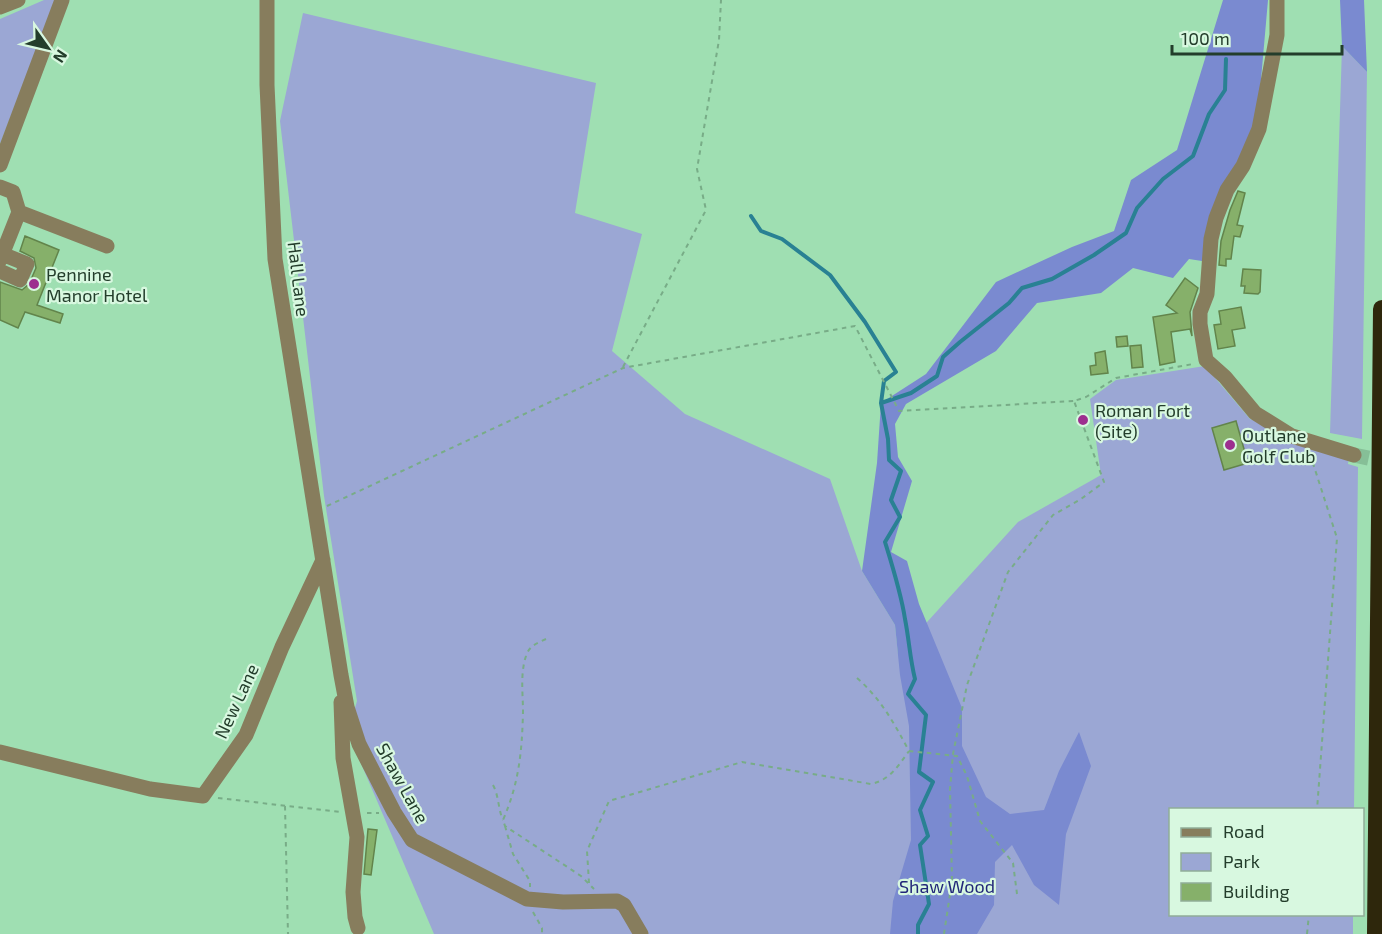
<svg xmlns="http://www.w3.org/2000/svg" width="1382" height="934" font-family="'Exo 2',sans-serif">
<rect width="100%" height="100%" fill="#9fdfb2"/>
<path fill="#9ba7d4" d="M 44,0 L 56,0 L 0,144 L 0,19 Z
M 303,13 L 596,83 L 575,213 L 642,234 L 612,351 L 685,414 L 830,479 L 862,571 L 895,625 L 898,654 L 1018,522 L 1101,475 L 1090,399 L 1116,380 L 1205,366 L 1250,419 L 1349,456 L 1348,464 L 1358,467 L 1354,809 L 1170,810 L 1170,914 L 1353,915 L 1353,934 L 434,934 L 348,733 L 357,701 L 324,496 L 280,121 Z
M 1342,46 L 1367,72 L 1362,439 L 1330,433 Z"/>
<path fill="#7a8ad0" d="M 1223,0 L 1268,0 L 1257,125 L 1202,261 L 1189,259 L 1173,278 L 1133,268 L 1101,293 L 1037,303 L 996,351 L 906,404 L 895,424 L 898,457 L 912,481 L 891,552 L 907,561 L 919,604 L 962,708 L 962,746 L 986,797 L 1010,814 L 1044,810 L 1059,771 L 1079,732 L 1091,766 L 1066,834 L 1059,905 L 1034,885 L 1012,845 L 995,862 L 994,905 L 977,934 L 890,934 L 893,901 L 911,840 L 909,726 L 900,675 L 895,625 L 862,571 L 877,463 L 881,403 L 926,374 L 996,282 L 1072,247 L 1114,231 L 1131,180 L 1177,150 Z
M 1340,0 L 1364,0 L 1367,72 L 1342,46 Z"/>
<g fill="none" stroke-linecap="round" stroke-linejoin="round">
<path stroke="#298193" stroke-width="4" d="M 751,216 L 761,231 L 782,239 L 830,275 L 865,322 L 896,372 L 884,381 L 881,403
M 918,934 L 918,925 L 929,904 L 920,845 L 928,836 L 920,810 L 933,782 L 919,772 L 926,715 L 908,694 L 915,679 C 910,659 909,639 905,619 C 901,593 893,568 885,542 L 900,517 L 891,500 L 901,471 L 889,460 L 888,439 L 881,403 L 911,393 L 937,376 L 943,357 L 960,342 L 1009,303 L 1022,288 L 1052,279 L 1094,255 L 1126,233 L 1137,208 L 1163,179 L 1193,156 L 1209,114 L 1225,90 L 1226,59"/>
</g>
<path fill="#86b06a" stroke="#62844b" stroke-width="1.5" d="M 1238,191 L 1245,193 L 1237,225 L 1243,226 L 1240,237 L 1234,236 L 1231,259 L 1226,259 L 1226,266 L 1219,265 L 1221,241 L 1230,210 Z
M 25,236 L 59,250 L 37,305 L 63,314 L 60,323 L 25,312 L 18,328 L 0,320 L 0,282 L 22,290 L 29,284 L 36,268 L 34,258 L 20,251 Z
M 1243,269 L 1261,270 L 1260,292 L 1258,294 L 1244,293 L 1245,286 L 1241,286 Z
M 1185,278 L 1198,288 L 1190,312 L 1192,336 L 1190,329 L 1171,332 L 1175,362 L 1160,365 L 1153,317 L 1177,313 L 1166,305 Z
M 1241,307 L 1245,328 L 1232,330 L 1235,346 L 1218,349 L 1214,325 L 1221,324 L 1219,311 Z
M 1127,336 L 1128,346 L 1117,347 L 1116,337 Z
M 1141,345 L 1143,367 L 1132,368 L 1130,346 Z
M 1105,351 L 1108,373 L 1091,375 L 1090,366 L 1096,365 L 1095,353 Z
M 1236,421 L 1248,463 L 1224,470 L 1212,428 Z
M 368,829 L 377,830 L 371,875 L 364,874 Z"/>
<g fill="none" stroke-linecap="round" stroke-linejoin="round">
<path stroke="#86bf97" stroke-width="15" stroke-dasharray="15 8" stroke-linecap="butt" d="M 1354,455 L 1382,461"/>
<path stroke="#78ac87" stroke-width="2" stroke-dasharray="4.5 4.5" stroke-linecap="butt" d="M 623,367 L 706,210 L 697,169 L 719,40 L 721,0
M 1310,454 L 1337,538 L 1317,810
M 327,506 L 623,368 L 855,326 L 899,411 L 1074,401
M 546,639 C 537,643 529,646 526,656 C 520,674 523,694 523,712 C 522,752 519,783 503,820 L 505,826 L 581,876 L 594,889
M 857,678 C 881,699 894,723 909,751 L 957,756 L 967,776 L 980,821 L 1013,863 L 1017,894
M 493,785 C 499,796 498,809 503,820
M 218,798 L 340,812
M 285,806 L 288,934
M 367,813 L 379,813
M 505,826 L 513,854 L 530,881 L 530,887
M 589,883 L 587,851 L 609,801 L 742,762 L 871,784 C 890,780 898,766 909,751
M 533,912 L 542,928 L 542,934
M 944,934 L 952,881 L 950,789 L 953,754 L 967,685 L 1008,572 L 1053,515 L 1081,499 L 1104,482 L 1074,401 L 1086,397 L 1116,378 L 1193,364
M 1307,934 L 1309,914"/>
<path stroke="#877d5d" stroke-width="15" d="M 267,0 L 267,85 L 275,259 L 341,675 L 347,707 L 359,744 L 394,812 L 412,840 L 527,899 L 563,902 L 617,901 L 624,905 L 641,934
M 1277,0 L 1277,35 L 1259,129 L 1243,166 L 1227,190 L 1216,218 L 1211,239 L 1207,294 L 1200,312 L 1200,324 L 1206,360 L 1225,377 L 1255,413 L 1292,436 L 1354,455
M 0,7 L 18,0
M 0,165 L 62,0
M 0,187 L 13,192 L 19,212 L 0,260
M 19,212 L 107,246
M 0,271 L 20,280 L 27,264 L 2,254
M 341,702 L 343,758 L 357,837 L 353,892 L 355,917 L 358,928
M 0,752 L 150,789 L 203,796 L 246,735 L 282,647 L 323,560"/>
<path stroke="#2e270c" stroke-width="18" d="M 1376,934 L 1382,309"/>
</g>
<g fill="#9d2f8f" stroke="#d8f8e0" stroke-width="2">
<circle cx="34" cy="284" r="6"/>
<circle cx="1083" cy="420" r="6"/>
<circle cx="1230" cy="445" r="6"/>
</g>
<g text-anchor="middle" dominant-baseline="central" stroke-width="4.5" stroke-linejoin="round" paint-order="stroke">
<g font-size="18" fill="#233d2b" stroke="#d8f8e0" text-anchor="start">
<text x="46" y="274">Pennine<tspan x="46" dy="21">Manor Hotel</tspan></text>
<text x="1095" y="410">Roman Fort<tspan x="1095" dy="21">(Site)</tspan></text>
<text x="1242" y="435">Outlane<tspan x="1242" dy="21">Golf Club</tspan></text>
</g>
<g font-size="18" fill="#233d2b" stroke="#d8f8e0">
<text transform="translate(299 279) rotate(83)">Hall Lane</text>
<text transform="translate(236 701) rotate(-65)">New Lane</text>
<text transform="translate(403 783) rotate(61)">Shaw Lane</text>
</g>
<g font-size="18" fill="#222779" stroke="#d8f8e0">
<text x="947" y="886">Shaw Wood</text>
</g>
</g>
<rect x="1169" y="808" width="195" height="108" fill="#d8f8e0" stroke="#90ad98" stroke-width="1.5"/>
<rect x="1181" y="828" width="30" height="9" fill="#877d5d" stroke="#90ad98" stroke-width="1.5"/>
<text x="1223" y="838" font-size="18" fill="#233d2b">Road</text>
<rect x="1181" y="853" width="30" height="18" fill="#9ba7d4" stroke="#90ad98" stroke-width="1.5"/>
<text x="1223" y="868" font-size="18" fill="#233d2b">Park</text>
<rect x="1181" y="883" width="30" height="18" fill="#86b06a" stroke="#90ad98" stroke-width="1.5"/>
<text x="1223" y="898" font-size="18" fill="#233d2b">Building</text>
<g transform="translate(48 48) rotate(124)" stroke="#d8f8e0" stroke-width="4.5" paint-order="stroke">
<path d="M0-4.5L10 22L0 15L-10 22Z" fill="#233d2b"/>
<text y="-9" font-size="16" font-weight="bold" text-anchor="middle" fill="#233d2b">N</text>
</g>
<path d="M1172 45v9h170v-9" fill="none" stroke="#233d2b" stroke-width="3"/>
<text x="1181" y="45" font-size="18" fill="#233d2b" stroke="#d8f8e0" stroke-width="4.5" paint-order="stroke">100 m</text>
</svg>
